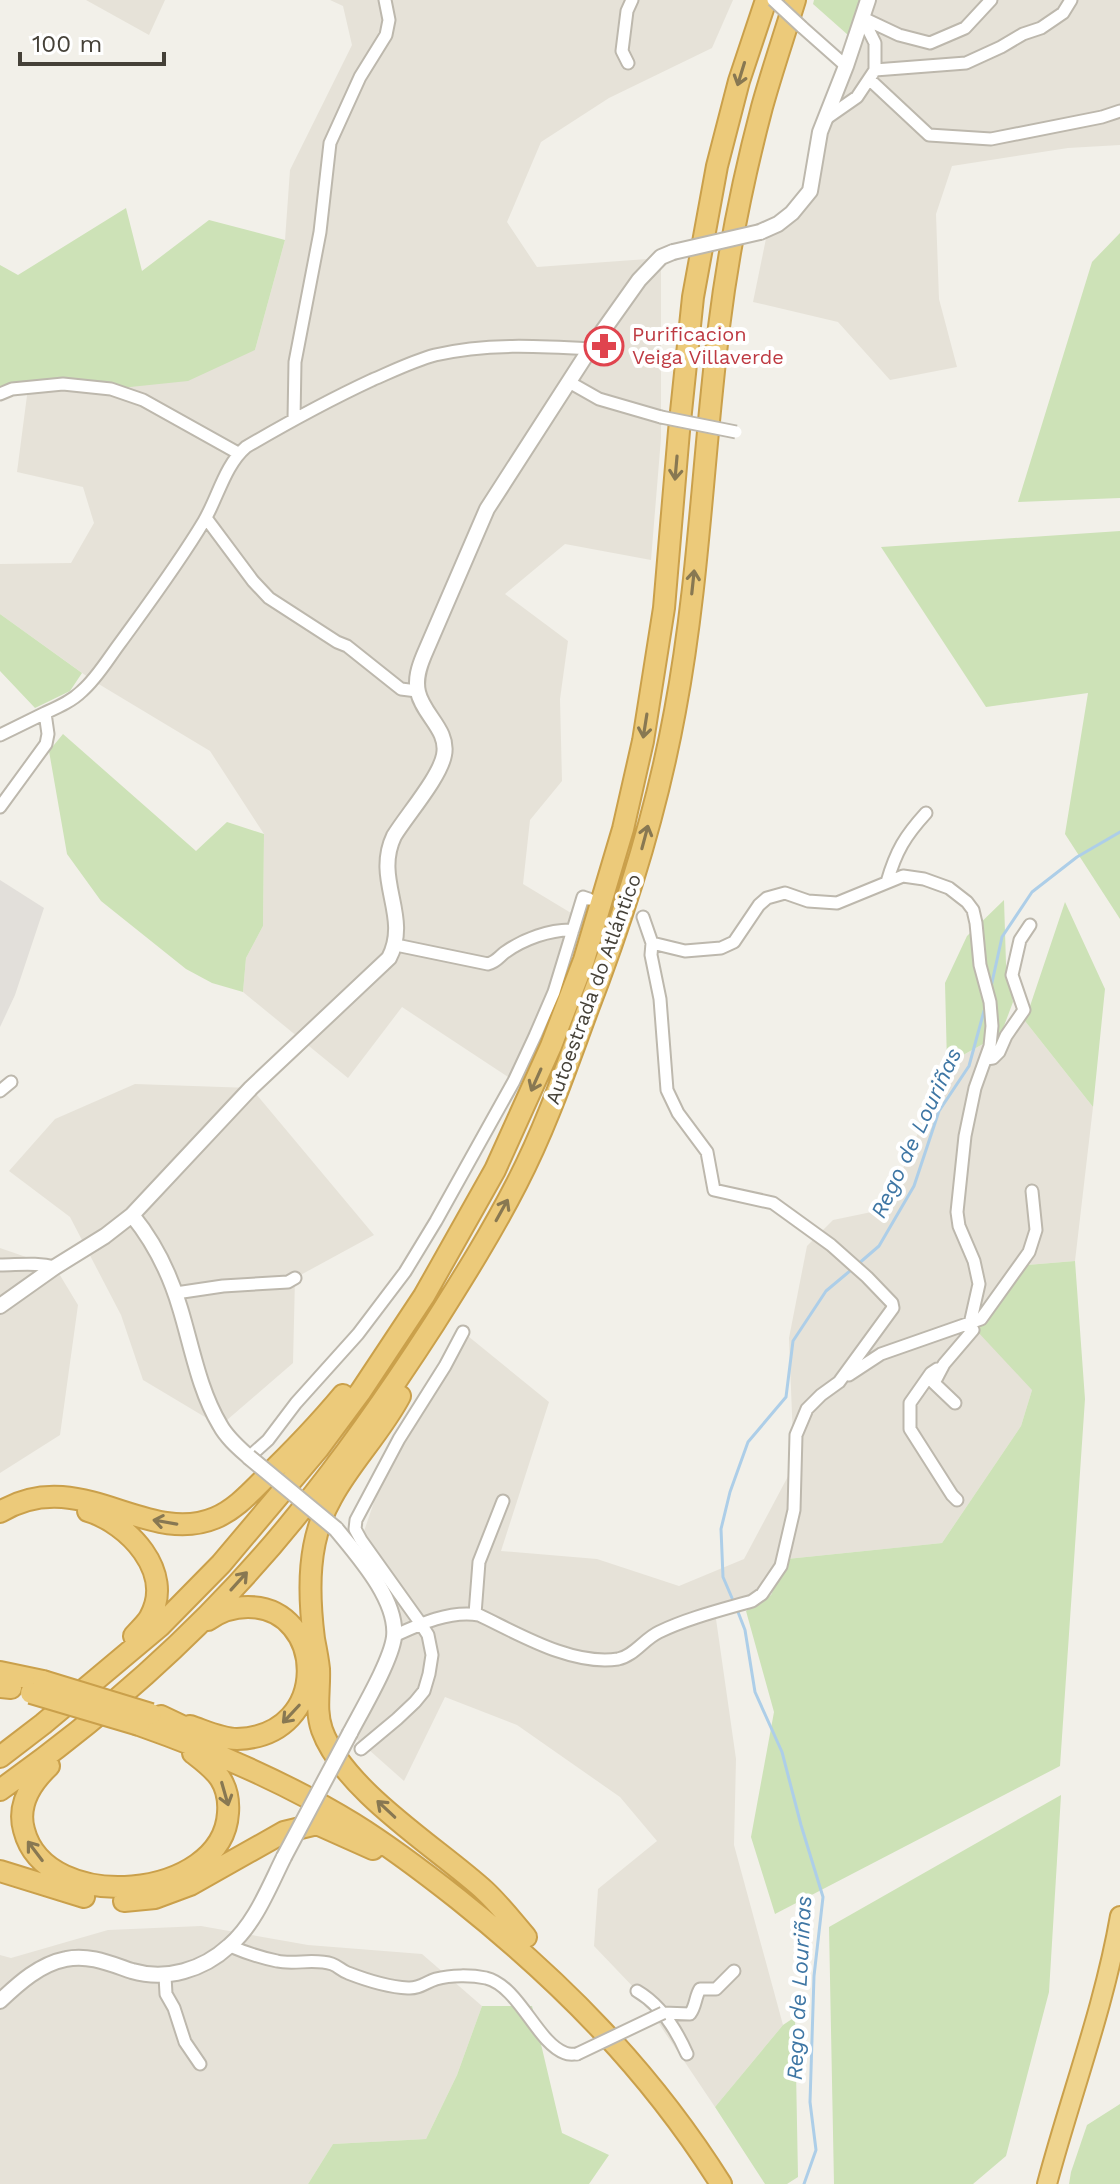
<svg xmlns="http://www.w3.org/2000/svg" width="1120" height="2184" font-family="'Work Sans',sans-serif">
<rect width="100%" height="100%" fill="#f2f0e9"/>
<path fill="#e6e2d8" d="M 86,0 L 165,0 L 149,35 Z
M 330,0 L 733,0 L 712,48 L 609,98 L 541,142 L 507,222 L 537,267 L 661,258 L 661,438 L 651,560 L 565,544 L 505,594 L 568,641 L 560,699 L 562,781 L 530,820 L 523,884 L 576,916 L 514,1081 L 402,1007 L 348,1078 L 243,992 L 246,958 L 263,926 L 264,834 L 210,751 L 92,680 L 0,614 L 0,564 L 71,563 L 94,523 L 83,487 L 17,472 L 28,388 L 255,350 L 285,240 L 290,170 L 352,45 L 343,6 Z
M 867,0 L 1120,0 L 1120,145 L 1068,148 L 952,166 L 936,214 L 939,299 L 957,367 L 890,380 L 838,322 L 753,302 L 768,229 L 812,183 Z
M 1025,1021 L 1093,1107 L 1075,1261 L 1027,1265 L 1032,1390 L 1021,1426 L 942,1543 L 787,1559 L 762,1594 L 715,1612 L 736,1759 L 734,1845 L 783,2025 L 715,2107 L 637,1991 L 594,1946 L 598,1889 L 657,1841 L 620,1797 L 517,1725 L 445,1697 L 404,1781 L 350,1733 L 394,1636 L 361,1540 L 386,1467 L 463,1332 L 549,1402 L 501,1551 L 597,1559 L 679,1586 L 744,1559 L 794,1465 L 789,1338 L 807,1246 L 833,1220 L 886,1209 L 947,1064 Z
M 135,1084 L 251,1088 L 374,1235 L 295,1278 L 293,1363 L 220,1426 L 143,1380 L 121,1315 L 70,1217 L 9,1171 L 55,1119 Z
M 0,1248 L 55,1267 L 78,1305 L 60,1435 L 0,1473 Z
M 201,1926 L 308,1945 L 422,1954 L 482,2006 L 457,2075 L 426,2139 L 333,2144 L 308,2184 L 0,2184 L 0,1955 L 11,1958 L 108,1930 Z"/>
<path fill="#e2dfda" d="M 0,880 L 44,908 L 15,995 L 0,1027 Z"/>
<path fill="#cde2b7" d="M 814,0 L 862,0 L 848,35 L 813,4 Z
M 126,208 L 142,271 L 209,220 L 285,240 L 255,350 L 188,381 L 111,389 L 63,384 L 0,394 L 0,265 L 18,275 Z
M 1120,233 L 1120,498 L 1018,502 L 1092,262 Z
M 1120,531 L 1120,919 L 1065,834 L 1088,693 L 986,707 L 881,547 Z
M 0,614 L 82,673 L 70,691 L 35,708 L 0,671 Z
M 63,734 L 196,851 L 227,822 L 264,834 L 263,926 L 246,958 L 243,992 L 212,983 L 186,969 L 101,901 L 67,854 L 49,751 Z
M 1004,900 L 1006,964 L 1013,1002 L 1001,1034 L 947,1064 L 945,983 L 967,936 Z
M 1065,902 L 1105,989 L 1093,1107 L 1025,1021 Z
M 1075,1261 L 1085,1399 L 1060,1766 L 775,1914 L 751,1837 L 774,1712 L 746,1611 L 771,1595 L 787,1559 L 942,1543 L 1021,1426 L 1032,1390 L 976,1330 L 1027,1265 Z
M 1061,1795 L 1049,1992 L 1006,2156 L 973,2184 L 834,2184 L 829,1927 Z
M 482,2006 L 532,2006 L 562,2133 L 609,2155 L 589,2184 L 308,2184 L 333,2144 L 426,2139 L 457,2075 Z
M 795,2017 L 798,2177 L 787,2184 L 765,2184 L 715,2107 L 783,2025 Z
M 1120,2104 L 1120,2184 L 1069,2184 L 1071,2172 L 1087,2125 Z"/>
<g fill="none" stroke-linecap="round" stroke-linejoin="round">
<path stroke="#adcee8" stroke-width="3" d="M 991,987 L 1002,937 L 1032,892 L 1077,857 L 1120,832
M 857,1265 L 879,1246 L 914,1186 L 939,1111 L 969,1066 L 984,1011
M 732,1598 L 723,1577 L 721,1529 L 730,1492 L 748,1442 L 786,1397 L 793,1341 L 826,1291 L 851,1270
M 738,1612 L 745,1630 L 755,1692 L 782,1752 L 801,1825 L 823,1897 L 814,1976 L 810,2102 L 816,2150 L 804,2184"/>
<g stroke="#bdb8ad" stroke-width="15">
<path id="minor" d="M 863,18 L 899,35 L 930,43 L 965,28 L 991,0
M 802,27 L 846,66
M 628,63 L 622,51 L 627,11 L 632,0
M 875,70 L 966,63 L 1001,47 L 1023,34 L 1041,28 L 1063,13 L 1071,0
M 869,79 L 929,135 L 991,139 L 1102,117 L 1120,111
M 824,120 L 857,97 L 875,70 L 875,43 L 863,19
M 569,382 L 599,399 L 661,417
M 0,394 L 12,389 L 63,384 L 111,389 L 143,400 L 238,453
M 294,419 L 295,362 L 320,232 L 330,143 L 360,77 L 386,35 L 389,20 L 385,0
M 206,518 L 253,581 L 269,598 L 337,642 L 347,646 L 401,689 L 417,691
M 0,735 L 45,713
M 0,807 L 46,744 L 48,734 L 45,713 C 58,707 72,701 82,691 C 97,678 108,659 120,643 C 149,603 179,563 204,521 C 218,497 225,465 246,447 C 287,423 329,400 372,380 C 393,371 413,361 435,355 C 486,343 539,346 590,349
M 887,882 C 896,851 905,836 926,813
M 643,917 L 652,943 L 685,951 L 721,948 L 734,942 L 759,905 L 767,898 L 785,893 L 808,901 L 837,903 L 903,876 L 924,879 L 949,888 L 967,902 L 973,910 L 976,923 L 980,965 L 990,1002 L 992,1026 L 990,1046 L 975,1088 L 965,1136 L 957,1212 L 959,1226 L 974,1261 L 979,1284 L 970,1324 L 973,1330 L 944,1364 L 934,1383 L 955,1403
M 396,945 L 488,964 C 496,962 498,958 504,953 C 523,939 551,929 573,930
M 986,1059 L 993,1058 L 999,1052 L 1006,1036 L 1024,1010 L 1012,975 L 1020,940 L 1030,925
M 0,1091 L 11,1082
M 0,1265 C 18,1265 37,1262 55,1267
M 176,1293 L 223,1286 L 288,1282 L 295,1278
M 937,1369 L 931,1373 L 910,1403 L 910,1429 L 952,1495 L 957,1500
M 849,1375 L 881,1354 L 981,1319 L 1029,1252 L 1036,1230 L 1032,1191
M 249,1457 L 268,1440 L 296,1403 L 358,1334 L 405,1272 L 436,1221 L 514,1081 L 535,1036 L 554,992 L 583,897 L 589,899
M 475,1614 L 479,1562 L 503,1501
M 394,1636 C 420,1624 450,1610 479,1615 C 519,1634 572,1666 618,1659 C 634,1656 644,1639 659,1632 C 688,1618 721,1610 752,1601 L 762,1594 L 781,1566 L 794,1510 L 796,1435 L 807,1409 L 821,1395 L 839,1382 L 893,1308 L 892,1303 L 867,1277 L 831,1245 L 773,1203 L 714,1190 L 707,1152 L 678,1113 L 667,1090 L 660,999 L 651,955 L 652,943
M 361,1749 L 397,1719 L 415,1702 L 424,1691 L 429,1674 L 432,1655 L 428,1635 L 421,1624 L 361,1540 L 355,1529 L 356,1520 L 399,1439 L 445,1366 L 463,1332
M 230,1946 C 244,1952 262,1958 277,1961 C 294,1965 314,1958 332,1964 C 338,1966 342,1971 348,1973 C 366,1980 388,1987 408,1988 C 419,1989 426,1982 436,1979 C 451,1975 471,1975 486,1978 C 519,1986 537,2043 565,2053 C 569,2055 573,2054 577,2054
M 165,1976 L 166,1994 L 174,2008 L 185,2042 L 200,2064
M 637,1991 C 661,2005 676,2029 687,2054
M 663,2013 L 690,2014 C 696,2006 695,1997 700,1989 L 716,1989 L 734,1971"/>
</g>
<g stroke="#bdb8ad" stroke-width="18">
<path id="tertiary" d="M 760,232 L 778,224 L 792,213 L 810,191 L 820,132 L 846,66 L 868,0
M 132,1215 C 154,1242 170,1274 180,1308 C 192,1347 199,1390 220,1425 C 227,1438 239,1448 249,1457
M 0,1306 L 55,1267 L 105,1236 L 132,1215 L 251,1088 L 389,958 C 411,916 373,880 394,836 C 407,815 440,777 444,755 C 449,730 423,715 418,692 C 415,679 419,667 424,655 L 487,509 L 590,349 L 639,280 L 661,257 L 673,252
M 336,1529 C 358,1556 398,1600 394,1637 C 391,1661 362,1710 350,1733
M 0,2001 C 19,1983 40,1964 66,1959 C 89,1954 111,1964 132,1971 C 166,1981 203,1970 229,1946 C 255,1924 269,1887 284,1857"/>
</g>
<g stroke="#caa04b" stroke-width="22">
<path id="trunk" d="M 1047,2184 C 1071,2094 1104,2008 1120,1916"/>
</g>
<g stroke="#caa04b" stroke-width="24">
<path id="motorway" d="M 400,1396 C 381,1432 351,1462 332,1497 C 307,1540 308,1591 314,1639 C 316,1649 318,1659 319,1669 C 320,1690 315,1710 322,1730 C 344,1791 438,1848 485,1891 C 500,1905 513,1922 526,1937
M 88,1511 C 128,1523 175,1572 150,1617 C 146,1624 139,1630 134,1636
M 0,1512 C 79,1464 146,1547 215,1518 C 234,1510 248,1495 263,1480 C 291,1453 318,1425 343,1395
M 0,1672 L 43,1681
M 0,1687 L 11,1688
M 161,1716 L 201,1735
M 139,1725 C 213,1751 287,1783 354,1824 C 391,1847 425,1873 458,1899 C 562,1982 650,2071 721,2184
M 190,1726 C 205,1731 222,1739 237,1739 C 333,1736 326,1607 248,1607 C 234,1607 219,1612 208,1620
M 0,1757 L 43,1724 L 160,1626 L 221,1564 L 318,1449 L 361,1391 L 424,1296 L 495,1170 L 551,1046 L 584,960 L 623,829 L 643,741 L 664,608 L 679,431 L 693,297 L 717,166 L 739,81 L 766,0
M 49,1766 C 31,1783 17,1805 24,1830 C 46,1916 223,1900 228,1813 C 229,1801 227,1789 220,1778 C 213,1768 202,1760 193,1753
M 0,1790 C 110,1712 213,1620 298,1514 C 347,1454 392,1389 434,1324 C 463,1278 492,1232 517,1183 C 545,1129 565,1071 586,1014 C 624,916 656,815 675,711 C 699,584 703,455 719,327 C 728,253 743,179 762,107 C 772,71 784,36 795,0
M 0,1871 L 84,1897
M 124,1901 L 155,1898 L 190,1885 L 284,1832 L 317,1824 L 373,1849"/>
</g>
<use href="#minor" stroke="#fff" stroke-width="11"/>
<use href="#tertiary" stroke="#fff" stroke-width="14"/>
<use href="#trunk" stroke="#efd48e" stroke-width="18"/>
<use href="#motorway" stroke="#ecca7a" stroke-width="20"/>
<g stroke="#bdb8ad" stroke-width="15" stroke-linecap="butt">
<path id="minor-bridge" d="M 773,0 L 802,27
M 661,417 L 736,432
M 577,2054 L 663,2013"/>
</g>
<g stroke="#bdb8ad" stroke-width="18" stroke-linecap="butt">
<path id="tertiary-bridge" d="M 673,252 L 760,232
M 249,1457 L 336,1529
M 284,1857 L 350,1733"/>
</g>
<g stroke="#caa04b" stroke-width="24" stroke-linecap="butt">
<path id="motorway-bridge" d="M 43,1681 L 151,1714
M 31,1693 L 139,1725"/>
</g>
<use href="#minor-bridge" stroke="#fff" stroke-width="11"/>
<use href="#tertiary-bridge" stroke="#fff" stroke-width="14"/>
<use href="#motorway-bridge" stroke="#ecca7a" stroke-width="20"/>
</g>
<defs><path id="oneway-shaft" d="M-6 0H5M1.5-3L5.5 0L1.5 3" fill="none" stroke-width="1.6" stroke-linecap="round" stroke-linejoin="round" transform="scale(2)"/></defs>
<g stroke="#887852">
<use href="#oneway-shaft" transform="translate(741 74) rotate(107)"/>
<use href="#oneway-shaft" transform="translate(676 468) rotate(95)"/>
<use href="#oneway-shaft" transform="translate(693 582) rotate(-84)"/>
<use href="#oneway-shaft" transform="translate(645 726) rotate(99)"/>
<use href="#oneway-shaft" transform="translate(645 837) rotate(-75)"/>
<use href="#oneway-shaft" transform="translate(536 1080) rotate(114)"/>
<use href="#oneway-shaft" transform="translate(502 1210) rotate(-61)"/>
<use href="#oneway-shaft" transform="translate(165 1522) rotate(-170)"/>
<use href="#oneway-shaft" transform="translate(239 1581) rotate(-48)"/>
<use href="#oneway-shaft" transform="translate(291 1714) rotate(133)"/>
<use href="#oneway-shaft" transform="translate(225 1794) rotate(74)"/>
<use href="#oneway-shaft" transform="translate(386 1809) rotate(-137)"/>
<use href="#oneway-shaft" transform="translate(35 1851) rotate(-127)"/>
</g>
<defs>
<g id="pharmacy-ring" transform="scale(2)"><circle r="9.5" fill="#fff" stroke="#e0444e" stroke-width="1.5"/><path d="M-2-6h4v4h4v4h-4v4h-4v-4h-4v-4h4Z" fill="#e0444e"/></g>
</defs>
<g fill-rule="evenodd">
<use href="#pharmacy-ring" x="604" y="346"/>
</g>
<g text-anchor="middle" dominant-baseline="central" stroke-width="8" stroke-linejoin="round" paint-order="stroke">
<g font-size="20" fill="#be3a42" stroke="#fff" text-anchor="start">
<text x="632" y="334">Purificacion<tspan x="632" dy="23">Veiga Villaverde</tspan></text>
</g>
<g font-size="20" fill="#454138" stroke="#fff">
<text transform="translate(593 989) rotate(-70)">Autoestrada do Atlántico</text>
</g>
<g font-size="22" font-style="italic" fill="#3e76a4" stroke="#fff">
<text transform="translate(916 1133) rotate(-65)">Rego de Louriñas</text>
<text transform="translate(799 1988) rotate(-87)">Rego de Louriñas</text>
</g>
</g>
<path d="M20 52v12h144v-12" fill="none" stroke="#454138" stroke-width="4"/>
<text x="32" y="52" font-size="24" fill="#454138" stroke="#ffffff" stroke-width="6" paint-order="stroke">100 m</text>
</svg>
